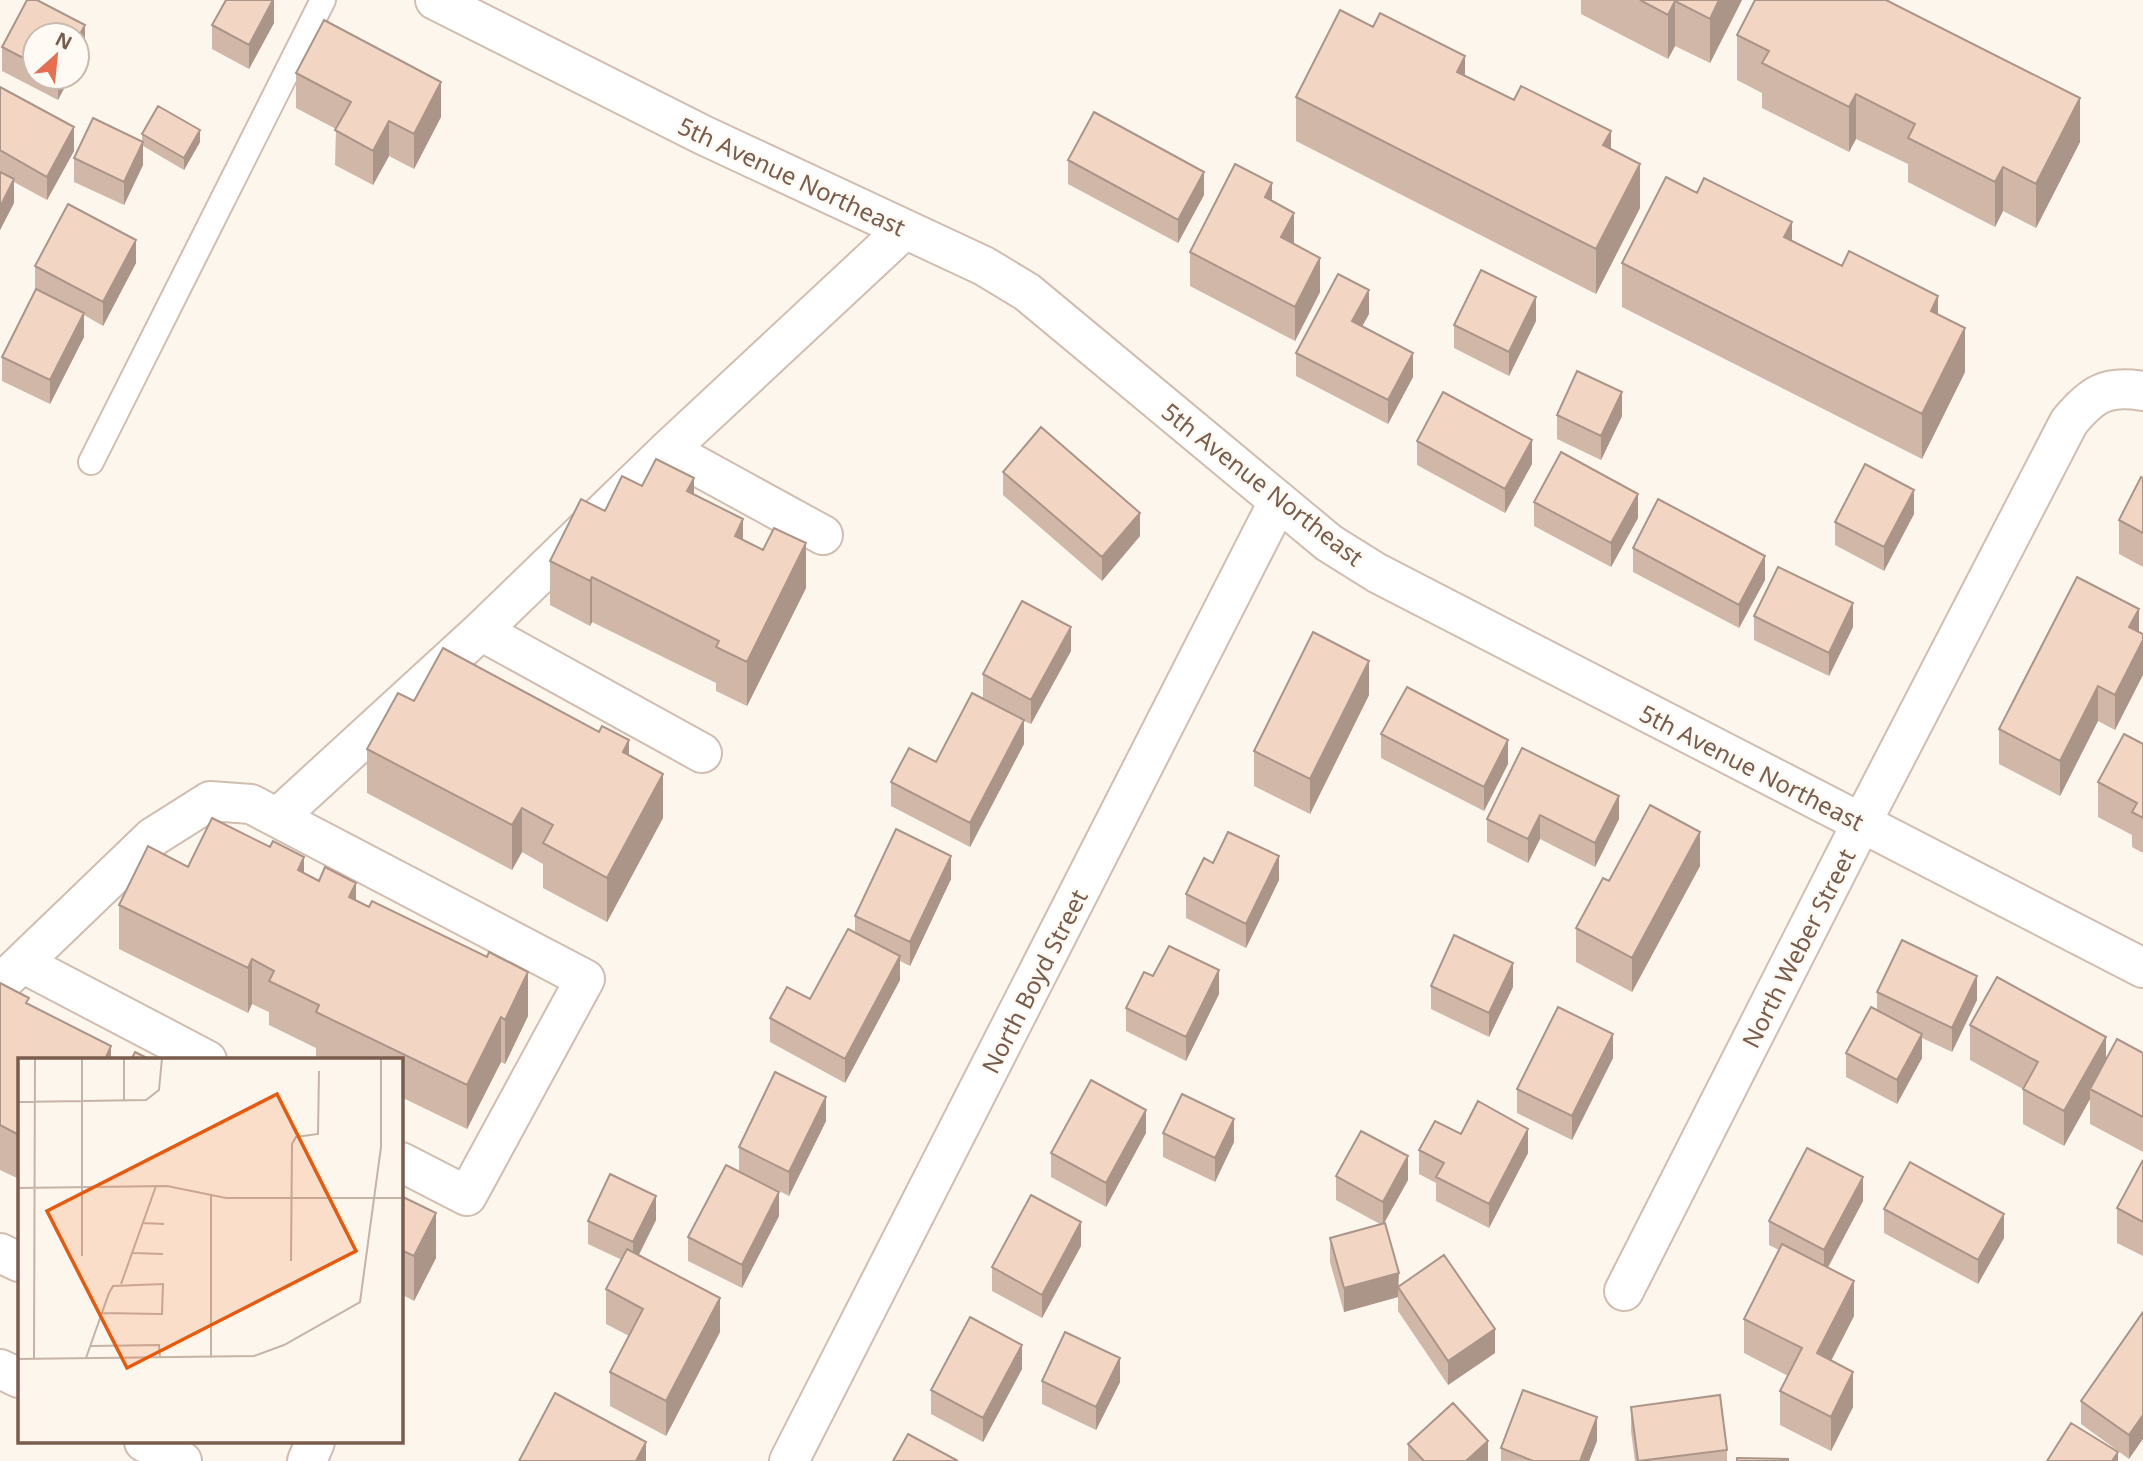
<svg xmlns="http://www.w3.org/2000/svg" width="2143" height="1461" font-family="'Noto Sans',sans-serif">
<rect width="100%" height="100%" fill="#fdf6ec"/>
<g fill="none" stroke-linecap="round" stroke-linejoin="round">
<g stroke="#d1beb0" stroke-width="28">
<path id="lane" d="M 91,462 L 323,0"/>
</g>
<g stroke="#d1beb0" stroke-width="42">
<path id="street" d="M 435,0 L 703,135 L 984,266 L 1027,292 L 1329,543 L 1377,573 L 2143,968
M 668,450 L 823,535
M 481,631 L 702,753
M 278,817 L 481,631 L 668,450 L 905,229
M 22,963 L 207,1060
M 0,984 L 153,837 L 210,801 L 251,804 L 585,979 L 467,1196 L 401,1162
M 0,1253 L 19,1262
M 1624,1291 L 1861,824 L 2069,422 C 2092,394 2106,385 2143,391
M 0,1369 L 19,1378
M 144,1442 L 182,1461
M 307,1461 L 315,1442
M 789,1461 L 1278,502"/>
</g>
<use href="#lane" stroke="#fff" stroke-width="24"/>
<use href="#street" stroke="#fff" stroke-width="38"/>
</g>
<path fill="#d1b7a8" d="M 27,0 L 37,0 L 85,25 L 85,49 L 77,63 L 77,35 L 35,35 L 35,77 L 70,77 L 58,100 L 2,71 L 2,47 Z
M 1581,0 L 1742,0 L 1710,63 L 1675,46 L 1668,59 L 1581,14 Z
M 274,23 L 249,69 L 212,49 L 212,25 Z
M 1737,35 L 2080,142 L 2036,228 L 2003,211 L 1995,227 L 1908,182 L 1908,164 L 1856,139 L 1849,152 L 1762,108 L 1762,93 L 1737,80 Z
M 296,73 L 441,117 L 414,169 L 389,156 L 373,185 L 335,165 L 336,129 L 296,108 Z
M 1465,75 L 1611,149 L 1640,208 L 1596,294 L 1296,141 L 1296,97 Z
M 0,87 L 74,151 L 47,200 L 14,182 L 14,203 L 0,230 Z
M 142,134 L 200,142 L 184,170 L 143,146 L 143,165 L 124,205 L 74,182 L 74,158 L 142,141 Z
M 1068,160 L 1204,195 L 1178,243 L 1068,184 Z
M 1272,201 L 1320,292 L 1295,341 L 1190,286 L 1190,252 Z
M 1792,240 L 1938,314 L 1965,372 L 1922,459 L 1622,307 L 1622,263 Z
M 136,263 L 103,326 L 84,315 L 84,337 L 50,404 L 2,381 L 2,357 L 35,290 L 35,266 Z
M 1369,314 L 1362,326 L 1413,377 L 1388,424 L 1296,376 L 1296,353 Z
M 1536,321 L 1509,376 L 1454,348 L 1454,325 Z
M 1557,415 L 1622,416 L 1601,460 L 1557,439 Z
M 1417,441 L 1532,464 L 1505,513 L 1417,465 Z
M 1003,472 L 1140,536 L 1102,581 L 1003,495 Z
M 2143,478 L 2143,567 L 2119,554 L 2119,520 Z
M 642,486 L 694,494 L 743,540 L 806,588 L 747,706 L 716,691 L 716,683 L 592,622 L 590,626 L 550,605 L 550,561 L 605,511 Z
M 1534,502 L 1638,518 L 1611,567 L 1534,526 Z
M 1914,514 L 1884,571 L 1835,545 L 1835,522 Z
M 1633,548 L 1765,580 L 1739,628 L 1633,572 Z
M 1754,616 L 1853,627 L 1829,676 L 1754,640 Z
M 2139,632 L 2115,730 L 2098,721 L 2060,796 L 1999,764 L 1999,729 Z
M 1071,651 L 1031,724 L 1024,721 L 1024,744 L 970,847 L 891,806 L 891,782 L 936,762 L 983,698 L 983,674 Z
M 1369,695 L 1310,814 L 1254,786 L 1254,751 Z
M 414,701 L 629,756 L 663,818 L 607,922 L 543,888 L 543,864 L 522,852 L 512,870 L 367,793 L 367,749 Z
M 1381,734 L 1508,764 L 1484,811 L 1381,758 Z
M 2143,744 L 2143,853 L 2132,847 L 2132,835 L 2098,817 L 2098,782 Z
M 1619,796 L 1619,819 L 1595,867 L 1540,839 L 1528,863 L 1487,842 L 1487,819 Z
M 1213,863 L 1279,880 L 1246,948 L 1186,918 L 1186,894 Z
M 1700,866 L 1632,992 L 1576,962 L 1576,928 L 1609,881 Z
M 304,873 L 356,900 L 528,1016 L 505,1064 L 501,1062 L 467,1129 L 401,1097 L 401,1060 L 324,1060 L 316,1056 L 316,1048 L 269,1025 L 269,1012 L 252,1004 L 248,1013 L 119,949 L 119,905 Z
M 951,879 L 910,966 L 900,961 L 900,980 L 845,1083 L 770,1042 L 770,1018 L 810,999 L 855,933 L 855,916 Z
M 1153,976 L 1219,994 L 1186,1061 L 1126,1031 L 1126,1008 Z
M 0,983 L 19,1060 L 19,1179 L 0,1170 Z
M 1431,986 L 1513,987 L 1489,1037 L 1431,1009 Z
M 1877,992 L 1977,1000 L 1952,1052 L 1922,1038 L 1922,1058 L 1897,1104 L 1846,1077 L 1846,1053 L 1877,1010 Z
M 1970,1025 L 2106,1060 L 2143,1053 L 2143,1152 L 2090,1124 L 2090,1099 L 2064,1146 L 2023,1124 L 2023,1089 L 1970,1060 Z
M 1613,1058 L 1572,1140 L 1517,1113 L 1517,1089 Z
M 826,1121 L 789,1196 L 739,1171 L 739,1147 Z
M 1146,1133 L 1106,1207 L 1051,1177 L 1051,1153 Z
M 1163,1133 L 1234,1142 L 1215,1182 L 1163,1157 Z
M 1461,1134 L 1528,1153 L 1489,1228 L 1436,1201 L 1436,1183 L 1419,1174 L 1419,1150 Z
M 2143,1160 L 2143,1256 L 2117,1243 L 2117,1208 Z
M 1336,1176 L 1408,1180 L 1384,1223 L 1399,1286 L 1495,1353 L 1448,1385 L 1398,1311 L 1398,1297 L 1344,1312 L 1330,1262 L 1330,1238 L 1380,1224 L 1336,1200 Z
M 401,1196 L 436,1258 L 414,1301 L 401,1294 Z
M 1863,1201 L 1828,1268 L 1854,1316 L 1831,1361 L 1853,1407 L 1831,1451 L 1780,1425 L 1780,1391 L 1788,1376 L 1744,1353 L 1744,1319 L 1779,1250 L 1769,1245 L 1769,1221 Z
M 1884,1209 L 2004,1238 L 1978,1284 L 1884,1233 Z
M 779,1216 L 742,1288 L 688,1261 L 688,1237 Z
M 656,1220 L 639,1255 L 720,1332 L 666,1436 L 610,1406 L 610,1372 L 629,1336 L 606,1324 L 606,1289 L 622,1260 L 588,1244 L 588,1221 Z
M 1081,1246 L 1042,1318 L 992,1291 L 992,1267 Z
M 2143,1312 L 2129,1459 L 2081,1424 L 2081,1401 Z
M 1022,1369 L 983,1442 L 931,1414 L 931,1390 Z
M 1042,1381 L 1120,1382 L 1096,1430 L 1042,1404 Z
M 1631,1407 L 1727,1450 L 1727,1461 L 1635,1461 L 1631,1431 Z
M 1597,1441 L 1589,1461 L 1501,1461 L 1501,1448 Z
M 1408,1444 L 1488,1461 L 1408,1461 Z"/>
<path fill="#aa9588" d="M 274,0 L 274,23 L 249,69 L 249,45 Z
M 1719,0 L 1742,0 L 1710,63 L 1710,19 Z
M 1675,1 L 1675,46 L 1668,59 L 1668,15 Z
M 85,25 L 85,49 L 77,63 L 77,40 Z
M 1465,56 L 1465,101 L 1457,72 Z
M 58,77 L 70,77 L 58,100 Z
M 441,82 L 441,117 L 414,169 L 414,134 Z
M 1856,94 L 1856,139 L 1849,152 L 1849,107 Z
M 2080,98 L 2080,142 L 2036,228 L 2036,184 Z
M 389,121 L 389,156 L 373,185 L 373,151 Z
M 74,127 L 74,151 L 47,200 L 47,177 Z
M 200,130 L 200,142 L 184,170 L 184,158 Z
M 1611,131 L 1611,176 L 1603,145 Z
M 143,142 L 143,165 L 124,205 L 124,182 Z
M 1640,164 L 1640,208 L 1596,294 L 1596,249 Z
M 2003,167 L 2003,211 L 1995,227 L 1995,182 Z
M 1204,172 L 1204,195 L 1178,243 L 1178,220 Z
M 14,179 L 14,203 L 0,230 L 0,207 Z
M 1272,183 L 1272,218 L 1265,197 Z
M 1294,213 L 1294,248 L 1281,237 Z
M 1792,222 L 1792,266 L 1784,237 Z
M 136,240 L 136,263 L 103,326 L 103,302 Z
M 1320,258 L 1320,292 L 1295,341 L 1295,307 Z
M 1369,290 L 1369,314 L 1352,345 L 1352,321 Z
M 1938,296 L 1938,341 L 1931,311 Z
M 1536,297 L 1536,321 L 1509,376 L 1509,352 Z
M 84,313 L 84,337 L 50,404 L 50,380 Z
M 1965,328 L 1965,372 L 1922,459 L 1922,414 Z
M 1413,353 L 1413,377 L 1388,424 L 1388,400 Z
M 1622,392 L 1622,416 L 1601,460 L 1601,436 Z
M 1532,440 L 1532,464 L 1505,513 L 1505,489 Z
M 694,478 L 694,522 L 687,491 Z
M 1914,490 L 1914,514 L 1884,571 L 1884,547 Z
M 1638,494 L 1638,518 L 1611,567 L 1611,543 Z
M 1140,513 L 1140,536 L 1102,581 L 1102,557 Z
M 743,519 L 743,563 L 735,536 Z
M 806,543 L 806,588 L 747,706 L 747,662 Z
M 1765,556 L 1765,580 L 1739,628 L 1739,605 Z
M 592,577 L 592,622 L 590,626 L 590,581 Z
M 1853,603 L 1853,627 L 1829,676 L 1829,653 Z
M 2139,609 L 2139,644 L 2129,627 Z
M 1071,627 L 1071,651 L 1031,724 L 1031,700 Z
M 2143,640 L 2143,675 L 2115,730 L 2115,695 Z
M 1369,661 L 1369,695 L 1310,814 L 1310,779 Z
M 2098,686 L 2098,721 L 2060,796 L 2060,761 Z
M 1024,720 L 1024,744 L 970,847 L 970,823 Z
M 629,740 L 629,785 L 623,752 Z
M 1508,740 L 1508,764 L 1484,811 L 1484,787 Z
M 663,774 L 663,818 L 607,922 L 607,878 Z
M 1619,796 L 1619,819 L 1595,867 L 1595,843 Z
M 522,808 L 522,852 L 512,870 L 512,825 Z
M 1540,815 L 1540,839 L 1528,863 L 1528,839 Z
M 1700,832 L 1700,866 L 1632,992 L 1632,958 Z
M 951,856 L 951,879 L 910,966 L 910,942 Z
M 1279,856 L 1279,880 L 1246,948 L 1246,924 Z
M 304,857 L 304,901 L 298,870 Z
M 356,883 L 356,927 L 349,897 Z
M 900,956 L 900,980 L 845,1083 L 845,1059 Z
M 252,959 L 252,1004 L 248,1013 L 248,968 Z
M 1513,963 L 1513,987 L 1489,1037 L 1489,1013 Z
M 1219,970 L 1219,994 L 1186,1061 L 1186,1037 Z
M 528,972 L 528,1016 L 505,1064 L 505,1020 Z
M 1977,976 L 1977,1000 L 1952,1052 L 1952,1028 Z
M 501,1017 L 501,1062 L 467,1129 L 467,1085 Z
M 1613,1034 L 1613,1058 L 1572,1140 L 1572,1116 Z
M 1922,1034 L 1922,1058 L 1897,1104 L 1897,1080 Z
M 2106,1037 L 2106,1071 L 2090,1089 L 2090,1099 L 2064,1146 L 2064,1111 Z
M 111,1046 L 111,1060 L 106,1057 Z
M 826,1097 L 826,1121 L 789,1196 L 789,1172 Z
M 1146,1110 L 1146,1133 L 1106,1207 L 1106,1183 Z
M 1234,1119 L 1234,1142 L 1215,1182 L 1215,1158 Z
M 1528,1129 L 1528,1153 L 1489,1228 L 1489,1204 Z
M 1408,1156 L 1408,1180 L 1383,1225 L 1383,1202 Z
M 1863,1177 L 1863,1201 L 1824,1274 L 1824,1250 Z
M 779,1192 L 779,1216 L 742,1288 L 742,1265 Z
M 656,1196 L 656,1220 L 633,1266 L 633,1242 Z
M 436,1213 L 436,1258 L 414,1301 L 414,1256 Z
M 2004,1214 L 2004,1238 L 1978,1284 L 1978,1260 Z
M 1081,1222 L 1081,1246 L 1042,1318 L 1042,1295 Z
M 1399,1273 L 1398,1297 L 1344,1312 L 1344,1288 Z
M 1854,1281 L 1854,1316 L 1817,1388 L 1817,1353 Z
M 720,1298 L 720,1332 L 666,1436 L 666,1401 Z
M 1495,1329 L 1495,1353 L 1448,1385 L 1448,1361 Z
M 1022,1345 L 1022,1369 L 983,1442 L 983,1418 Z
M 1120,1358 L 1120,1382 L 1096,1430 L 1096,1407 Z
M 1853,1372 L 1853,1407 L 1831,1451 L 1831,1417 Z
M 2143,1415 L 2143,1439 L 2129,1459 L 2129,1435 Z
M 1597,1417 L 1597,1441 L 1589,1461 L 1580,1461 Z
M 1488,1441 L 1488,1461 L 1466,1461 Z
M 646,1442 L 646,1461 L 636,1461 Z
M 2118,1452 L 2118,1461 L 2112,1461 Z"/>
<path fill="#f3d5c3" stroke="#aa9588" stroke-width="2" d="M 27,0 L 37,0 L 85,25 L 77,40 L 77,35 L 35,35 L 35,64 L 2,47 Z
M 226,0 L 273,0 L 249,45 L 212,25 Z
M 1640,0 L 1719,0 L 1710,19 L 1675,1 L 1668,15 Z
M 1755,0 L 1886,0 L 2080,98 L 2036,184 L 2003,167 L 1995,182 L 1908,138 L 1915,124 L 1856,94 L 1849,107 L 1762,63 L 1769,51 L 1737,35 Z
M 1340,10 L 1373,27 L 1380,13 L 1465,56 L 1457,72 L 1514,100 L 1521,86 L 1611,131 L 1603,145 L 1640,164 L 1596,249 L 1296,97 Z
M 324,20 L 441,82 L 414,134 L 389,121 L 373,151 L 335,130 L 351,102 L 296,73 Z
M 0,87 L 74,127 L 47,177 L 0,150 Z
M 158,106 L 200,130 L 184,158 L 142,134 Z
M 1094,112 L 1204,172 L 1178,220 L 1068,160 Z
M 93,118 L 143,142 L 124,182 L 74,158 Z
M 1235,164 L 1272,183 L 1265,197 L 1294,213 L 1281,237 L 1320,258 L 1295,307 L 1190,252 Z
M 0,172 L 14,179 L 0,207 Z
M 1666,177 L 1697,193 L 1704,178 L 1792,222 L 1784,237 L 1842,266 L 1849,251 L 1938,296 L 1931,311 L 1965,328 L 1922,414 L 1622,263 Z
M 68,204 L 136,240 L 103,302 L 35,266 Z
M 1481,270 L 1536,297 L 1509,352 L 1454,325 Z
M 1338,274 L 1369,290 L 1352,321 L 1413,353 L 1388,400 L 1296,353 Z
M 36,289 L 84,313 L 50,380 L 2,357 Z
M 1577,371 L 1622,392 L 1601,436 L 1557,415 Z
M 1443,392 L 1532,440 L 1505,489 L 1417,441 Z
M 1041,427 L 1140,513 L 1102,557 L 1003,472 Z
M 1561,452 L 1638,494 L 1611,543 L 1534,502 Z
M 656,459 L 694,478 L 687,491 L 743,519 L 735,536 L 763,550 L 774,528 L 806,543 L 747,662 L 716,647 L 719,641 L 592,577 L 590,581 L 550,561 L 581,499 L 605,511 L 622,476 L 642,486 Z
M 1865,464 L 1914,490 L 1884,547 L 1835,522 Z
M 2141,477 L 2143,478 L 2143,533 L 2119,520 Z
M 1658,499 L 1765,556 L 1739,605 L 1633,548 Z
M 1778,567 L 1853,603 L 1829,653 L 1754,616 Z
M 2077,577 L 2139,609 L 2129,627 L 2143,634 L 2143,640 L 2115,695 L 2098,686 L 2060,761 L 1999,729 Z
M 1022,601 L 1071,627 L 1031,700 L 983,674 Z
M 1313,632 L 1369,661 L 1310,779 L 1254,751 Z
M 443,648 L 599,732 L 602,726 L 629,740 L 623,752 L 663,774 L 607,878 L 543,843 L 553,825 L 522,808 L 512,825 L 367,749 L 398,693 L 414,701 Z
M 1407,687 L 1508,740 L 1484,787 L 1381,734 Z
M 972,693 L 1024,720 L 970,823 L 891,782 L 909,748 L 936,762 Z
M 2124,734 L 2143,744 L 2143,818 L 2132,812 L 2137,803 L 2098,782 Z
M 1522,748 L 1619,796 L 1595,843 L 1540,815 L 1528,839 L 1487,819 Z
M 1650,805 L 1700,832 L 1632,958 L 1576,928 L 1603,878 L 1609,881 Z
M 212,818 L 270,847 L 273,841 L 304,857 L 298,870 L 319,881 L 325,867 L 356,883 L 349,897 L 369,907 L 372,901 L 487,957 L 489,952 L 528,972 L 505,1020 L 501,1017 L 467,1085 L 316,1012 L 319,1005 L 269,981 L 274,971 L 252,959 L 248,968 L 119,905 L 148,846 L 188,867 Z
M 896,829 L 951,856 L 910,942 L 855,916 Z
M 1228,832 L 1279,856 L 1246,924 L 1186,894 L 1204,858 L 1213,863 Z
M 848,929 L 900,956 L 845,1059 L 770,1018 L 787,987 L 810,999 Z
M 1454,935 L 1513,963 L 1489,1013 L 1431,986 Z
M 1902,940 L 1977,976 L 1952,1028 L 1877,992 Z
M 1169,946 L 1219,970 L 1186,1037 L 1126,1008 L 1144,972 L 1153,976 Z
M 1997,977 L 2106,1037 L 2064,1111 L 2023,1089 L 2038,1062 L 1970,1025 Z
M 0,983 L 29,998 L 26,1003 L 111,1046 L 106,1057 L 113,1060 L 19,1060 L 19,1135 L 0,1125 Z
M 1558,1007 L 1613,1034 L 1572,1116 L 1517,1089 Z
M 1871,1007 L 1922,1034 L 1897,1080 L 1846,1053 Z
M 2117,1039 L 2143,1053 L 2143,1117 L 2090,1089 Z
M 135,1052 L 151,1060 L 131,1060 Z
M 775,1072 L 826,1097 L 789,1172 L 739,1147 Z
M 1091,1080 L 1146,1110 L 1106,1183 L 1051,1153 Z
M 1182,1094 L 1234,1119 L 1215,1158 L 1163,1133 Z
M 1478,1101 L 1528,1129 L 1489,1204 L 1436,1177 L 1444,1163 L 1419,1150 L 1435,1121 L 1461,1134 Z
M 1361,1131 L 1408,1156 L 1383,1202 L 1336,1176 Z
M 1807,1148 L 1863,1177 L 1824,1250 L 1769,1221 Z
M 2143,1160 L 2143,1222 L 2117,1208 Z
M 1910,1162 L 2004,1214 L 1978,1260 L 1884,1209 Z
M 726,1165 L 779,1192 L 742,1265 L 688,1237 Z
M 610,1174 L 656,1196 L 633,1242 L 588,1221 Z
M 1031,1195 L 1081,1222 L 1042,1295 L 992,1267 Z
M 401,1196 L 436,1213 L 414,1256 L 401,1250 Z
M 1385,1223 L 1399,1273 L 1344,1288 L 1330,1238 Z
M 1782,1244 L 1854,1281 L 1817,1353 L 1853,1372 L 1831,1417 L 1780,1391 L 1802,1348 L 1744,1319 Z
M 627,1249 L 720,1298 L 666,1401 L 610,1372 L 643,1309 L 606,1289 Z
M 1444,1255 L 1495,1329 L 1448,1361 L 1398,1287 Z
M 2143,1312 L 2143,1415 L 2129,1435 L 2081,1401 Z
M 970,1317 L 1022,1345 L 983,1418 L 931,1390 Z
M 1065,1332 L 1120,1358 L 1096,1407 L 1042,1381 Z
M 1523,1390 L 1597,1417 L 1580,1461 L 1533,1461 L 1501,1448 Z
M 555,1393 L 646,1442 L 636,1461 L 519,1461 Z
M 1720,1395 L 1727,1450 L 1638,1461 L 1631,1407 Z
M 1453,1403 L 1488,1441 L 1466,1461 L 1424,1461 L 1408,1444 Z
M 2071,1423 L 2118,1452 L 2112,1461 L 2047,1461 Z
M 908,1434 L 958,1461 L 893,1461 Z
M 1737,1458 L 1788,1459 L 1788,1461 L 1737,1461 Z"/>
<g text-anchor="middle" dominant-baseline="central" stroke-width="5" stroke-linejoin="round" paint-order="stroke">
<g font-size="24" fill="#7a5c4d" stroke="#fffaf3">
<text transform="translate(792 176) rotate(25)">5th Avenue Northeast</text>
<text transform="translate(1263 484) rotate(38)">5th Avenue Northeast</text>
<text transform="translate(1752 767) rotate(27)">5th Avenue Northeast</text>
<text transform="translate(1798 948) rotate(-63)">North Weber Street</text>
<text transform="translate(1034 981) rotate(-63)">North Boyd Street</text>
</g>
</g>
<g transform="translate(18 1058)">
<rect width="385" height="385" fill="#fdf6ec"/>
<path fill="none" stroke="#c5b3a7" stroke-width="2" d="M 64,0 L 64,198M 106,43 L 106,0M 0,44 L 128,42 L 141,32 L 144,0M 0,130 L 149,128 L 208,140 L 385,140M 193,137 L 193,300M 125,165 L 146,166M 115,195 L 145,196M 273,203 L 274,86 L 278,79 L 300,76 L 301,13M 103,226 L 138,128M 73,288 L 141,287 L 142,300M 68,300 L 91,235 L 95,228 L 145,226 L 144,256 L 84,255M 0,301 L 236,298 L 266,287 L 342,244 L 363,89 L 363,0M 16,301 L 17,0"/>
<path fill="#e8590c" fill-opacity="0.15" stroke="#e8590c" stroke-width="3.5" d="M 259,36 L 338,193 L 109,310 L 29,153 Z"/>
<rect width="385" height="385" fill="none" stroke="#7a5c4d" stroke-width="3.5"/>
</g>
<g transform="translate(56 56) rotate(27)"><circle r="33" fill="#fffaf3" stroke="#cabbb1" stroke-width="2"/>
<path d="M0-5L12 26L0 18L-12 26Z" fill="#e76f51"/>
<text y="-10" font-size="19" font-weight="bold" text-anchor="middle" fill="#7a5c4d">N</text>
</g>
</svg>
